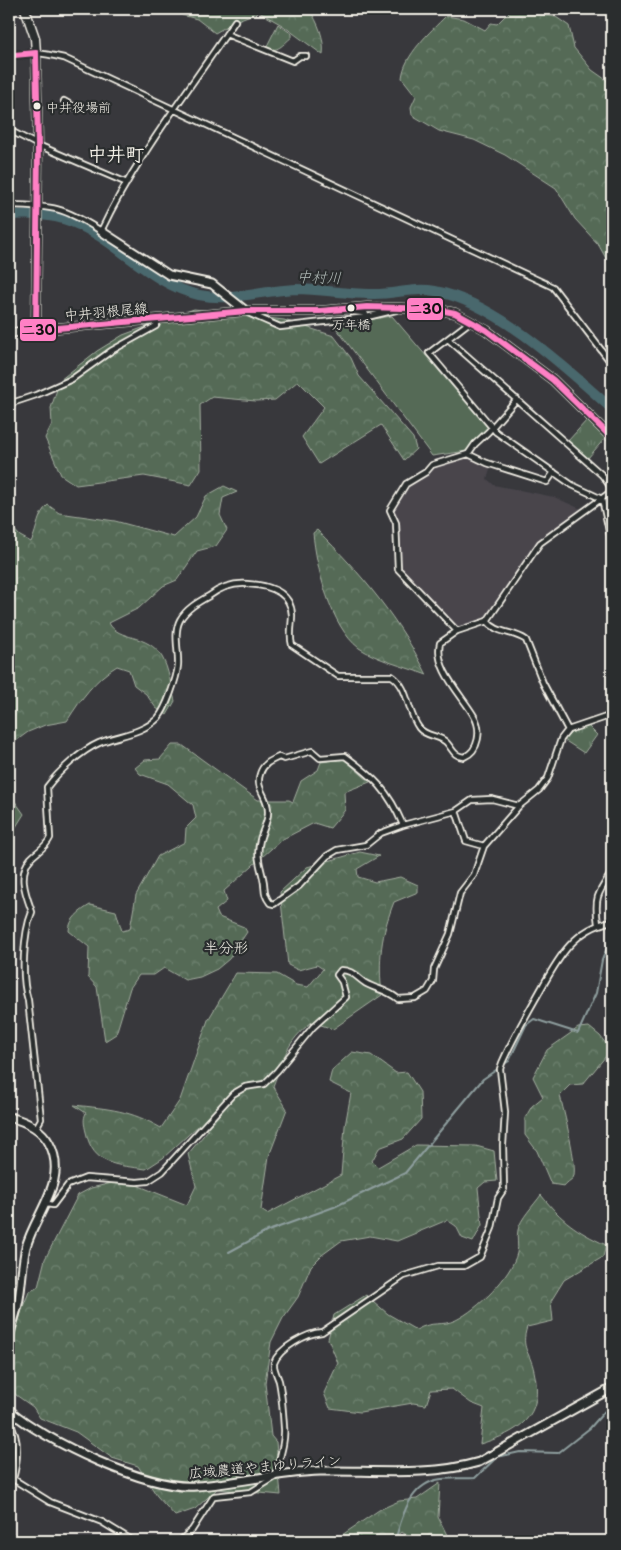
<svg xmlns="http://www.w3.org/2000/svg" width="621" height="1550" font-family="'Playpen Sans','Klee One',sans-serif">
<defs>
<pattern id="grass-tufts" width="24" height="20" patternUnits="userSpaceOnUse" patternTransform="scale(1.25)"><rect width="24" height="20" fill="#556b57"/><path d="M3 7l-1-3M5 7V3M7 7l1-3M15 17l-1-3M17 17v-4M19 17l1-3" fill="none" stroke="#6e816f"/></pattern>
<pattern id="forest-crowns" width="20" height="18" patternUnits="userSpaceOnUse" patternTransform="scale(1.25)"><rect width="20" height="18" fill="#556b57"/><path d="M2 6a3 3 0 1 1 6 0M12 15a3 3 0 1 1 6 0" fill="none" stroke="#6e816f"/></pattern>
</defs>
<rect width="100%" height="100%" fill="#38383c"/>
<filter id="ink" filterUnits="userSpaceOnUse"><feTurbulence type="fractalNoise" baseFrequency=".02" numOctaves="2"/><feDisplacementMap in="SourceGraphic" scale="10" xChannelSelector="R" yChannelSelector="G"/><feConvolveMatrix kernelMatrix="1 2 1 2 8 2 1 2 1" color-interpolation-filters="sRGB"/></filter>
<g filter="url(#ink)">
<path fill="#48454c" d="M 465,458 L 472,458 L 491,467 L 487,479 L 494,485 L 554,497 L 581,509 L 533,548 L 486,618 L 459,628 L 401,569 L 398,522 L 392,508 L 407,485 L 433,467 Z"/>
<path fill="url(#grass-tufts)" stroke="#a4aea0" d="M 278,24 L 292,34 L 292,37 C 282,45 278,53 266,48 Z
M 587,420 L 605,438 L 588,458 L 568,441 Z
M 588,726 L 597,735 L 584,753 L 564,740 L 573,731 Z"/>
<path fill="url(#forest-crowns)" stroke="#a4aea0" d="M 181,9 L 309,9 C 318,22 325,39 323,55 L 282,25 L 259,12 L 240,19 L 215,33 L 197,19 L 182,15 Z
M 512,9 L 556,17 L 569,26 L 574,48 L 592,70 L 612,84 L 612,269 L 598,244 L 575,219 L 556,188 L 505,155 L 474,140 L 439,131 L 412,115 L 411,107 L 416,96 L 402,78 C 404,55 430,32 446,16 L 464,19 L 485,30 L 491,23 L 497,24 Z
M 194,309 L 284,320 L 334,336 L 351,358 L 359,376 L 413,438 L 416,449 L 404,460 L 381,425 L 319,464 L 302,437 L 324,407 L 298,381 L 275,400 L 256,401 L 212,397 L 200,405 L 201,469 L 191,485 L 144,476 L 76,485 L 61,475 L 45,438 L 52,424 L 51,408 L 60,380 L 97,351 L 123,335 Z
M 224,486 L 237,492 L 223,498 L 220,515 L 227,530 L 216,546 L 197,551 L 177,580 L 163,586 L 139,608 L 109,623 C 118,641 148,633 162,657 C 169,669 171,687 175,701 L 167,715 L 156,708 L 146,694 L 134,685 L 129,670 L 117,666 C 95,679 81,699 67,721 L 45,725 L 28,732 L 9,746 L 9,524 L 20,536 L 31,542 C 38,528 37,514 48,505 L 59,513 L 115,521 L 174,537 L 196,517 L 206,496 Z
M 317,530 C 361,573 400,620 427,675 C 406,667 377,660 359,648 C 331,627 316,567 313,533 Z
M 172,745 L 182,745 L 258,800 L 289,800 L 293,802 L 301,781 L 318,770 L 321,762 L 344,759 L 370,782 L 344,792 L 345,810 L 330,828 L 314,823 L 281,840 L 224,891 L 227,901 L 216,910 L 219,917 L 244,927 L 247,932 L 229,959 L 217,969 L 200,977 L 185,980 L 164,968 L 154,975 L 139,975 L 130,988 L 116,1034 L 105,1041 L 97,987 L 88,977 L 89,947 L 69,931 C 69,919 80,911 90,905 L 116,911 L 122,931 L 130,929 L 136,895 L 158,856 L 185,842 L 186,828 L 196,818 L 193,805 L 168,784 L 140,774 L 135,768 L 145,760 L 160,759 Z
M 9,793 L 24,814 L 9,838 Z
M 360,852 L 379,856 L 357,869 L 358,877 L 375,882 L 400,877 L 418,885 L 418,892 L 394,902 C 381,935 378,959 382,995 L 333,1029 L 312,1022 C 286,1042 285,1056 273,1086 L 287,1109 L 269,1156 L 261,1210 L 267,1214 L 341,1175 L 345,1126 L 351,1093 L 329,1082 L 332,1070 L 352,1052 L 371,1055 L 396,1073 L 407,1072 L 420,1092 L 421,1119 L 403,1139 L 379,1148 L 372,1161 L 378,1167 L 416,1145 L 476,1146 L 494,1151 L 497,1181 L 485,1182 L 478,1188 L 482,1225 L 473,1242 L 462,1238 L 456,1226 L 447,1220 L 397,1241 L 370,1236 L 341,1241 L 322,1255 L 311,1266 L 298,1297 L 283,1318 L 271,1342 L 265,1383 L 271,1436 L 276,1442 L 281,1495 L 217,1489 L 195,1509 L 175,1516 L 157,1496 L 138,1466 L 112,1458 L 76,1432 L 40,1418 L 33,1407 L 16,1395 L 9,1385 L 9,1376 L 16,1359 L 14,1339 L 22,1309 L 29,1292 L 38,1287 L 45,1259 L 78,1195 L 91,1188 L 112,1183 L 129,1182 L 187,1205 L 196,1186 L 188,1154 L 208,1130 L 199,1125 L 163,1158 L 146,1169 C 117,1165 93,1166 86,1132 C 84,1124 83,1119 86,1113 L 74,1105 C 110,1109 130,1110 161,1128 L 180,1100 L 208,1020 L 236,973 L 277,974 L 296,985 L 308,987 L 323,969 L 317,965 L 298,970 L 288,965 L 280,892 L 307,867 Z
M 589,1027 L 600,1036 L 611,1050 L 583,1084 L 570,1085 L 560,1095 C 563,1110 579,1168 573,1178 C 571,1180 566,1183 564,1186 L 551,1184 L 537,1151 L 525,1135 L 525,1118 L 532,1106 L 543,1097 L 533,1077 L 547,1050 L 578,1028 Z
M 541,1195 C 562,1221 576,1231 606,1245 L 603,1257 L 564,1280 L 551,1301 L 553,1321 L 527,1327 C 520,1349 530,1351 534,1371 C 545,1417 519,1432 480,1444 L 484,1408 L 471,1403 L 452,1389 L 431,1390 L 426,1405 L 413,1403 L 360,1412 L 330,1408 L 324,1393 L 338,1363 L 328,1339 L 334,1315 L 366,1295 L 388,1314 L 416,1330 C 433,1320 441,1327 456,1320 C 478,1309 511,1277 517,1253 C 519,1246 516,1238 518,1230 C 520,1219 534,1205 541,1195 Z
M 440,1483 L 438,1517 L 450,1541 L 414,1541 L 402,1532 L 392,1541 L 342,1541 L 342,1535 L 379,1510 L 399,1501 L 417,1499 Z"/>
<path fill="#556b57" stroke="#a4aea0" d="M 392,316 L 487,427 L 487,430 L 467,451 L 432,456 L 334,325 Z"/>
<g fill="none" stroke-linecap="round" stroke-linejoin="round">
<path stroke="#8e9e9e" stroke-width="2" d="M 503,1065 L 509,1061 L 526,1025 L 534,1019 L 578,1033 L 596,993 L 602,960 L 612,935
M 229,1252 L 268,1231 L 334,1207 L 405,1173 L 483,1079 L 499,1068
M 395,1541 C 402,1517 409,1487 436,1480 C 448,1477 463,1479 475,1478 L 497,1457 L 520,1452 L 558,1453 L 590,1428 L 612,1403"/>
<path stroke="#4a676d" stroke-width="10" d="M 9,215 C 30,214 51,214 72,222 C 118,240 149,284 199,295 C 233,302 263,290 296,289 C 323,289 349,295 375,294 C 396,294 415,287 435,291 C 497,303 565,367 612,409"/>
<g stroke="#f4f1e8" stroke-width="8">
<path id="street" d="M 226,34 L 293,61 L 300,56 L 306,56
M 9,58 C 24,49 47,54 64,58 L 553,287 L 612,364
M 64,101 L 76,108
M 9,130 L 38,145 L 127,183
M 9,205 C 54,206 63,207 101,231 C 136,157 189,90 235,21
M 350,308 L 352,312 L 365,313 L 367,317
M 248,313 L 280,327 L 367,317 L 396,310
M 471,321 L 429,353 L 496,432 L 572,485 L 602,499
M 448,339 L 602,475 L 612,489
M 9,404 L 36,395 L 72,379 L 111,351 L 156,326 L 159,319
M 468,454 L 487,463 L 547,482 L 554,472
M 602,499 L 612,545
M 487,621 C 497,634 513,631 526,640 L 543,683 L 568,730
M 457,631 L 398,569 L 396,523 L 390,510 L 406,484 L 426,472 L 432,465 L 468,454 L 475,444 L 488,432 L 517,399
M 456,811 L 466,841 L 484,846
M 403,825 C 388,790 375,778 345,756 L 320,758 L 312,751 L 284,759 L 279,757 C 270,761 263,764 260,774 C 255,789 268,796 268,811 C 269,820 262,831 260,840 C 256,855 260,865 263,878 C 266,890 262,892 270,903 L 274,904 L 299,886 L 327,856 L 337,850 L 366,845 L 381,833 L 403,825 L 456,811 L 472,800 L 492,799 L 519,806
M 598,924 C 594,897 598,893 612,872
M 36,1128 L 41,1119 L 28,1000 C 21,978 23,934 32,912 C 26,895 17,874 31,858 C 38,851 46,847 50,838 L 47,787 C 59,771 81,751 99,743 C 118,735 142,734 158,718 C 166,709 177,678 178,665 C 179,652 173,633 180,620 C 186,609 198,602 209,596 C 220,588 233,583 247,584 C 267,585 291,591 292,615 C 292,625 289,635 292,645 L 338,676 L 392,676 C 409,687 407,712 419,728 C 426,737 439,735 446,742 C 453,749 453,756 464,757 C 479,751 482,730 474,716 C 462,695 434,669 440,643 L 457,631 L 487,621 L 540,543 L 612,491
M 46,1204 L 53,1205 L 68,1185 L 86,1178 L 137,1182 L 148,1181 L 162,1172 L 233,1094 L 245,1087 L 264,1084 L 277,1071 L 313,1027 L 346,997 L 342,982 L 337,975 L 341,970 C 352,970 356,977 365,983 C 377,990 386,989 398,999 L 415,998 L 427,991 L 433,981 L 434,969 L 450,934 L 460,893 L 474,875 L 484,846 L 519,806 L 539,790 L 548,778 L 561,739 L 568,730 L 612,715
M 9,1424 C 21,1437 17,1464 13,1479 L 50,1502 L 102,1522 L 133,1541
M 180,1541 L 192,1530 L 214,1496 L 251,1492 L 275,1477 C 278,1462 286,1442 284,1427 C 283,1412 282,1395 279,1381 C 277,1375 273,1368 274,1363 C 279,1348 307,1333 322,1332 L 404,1276 L 438,1266 L 464,1266 L 480,1257 L 492,1228 L 498,1198 L 504,1189 L 503,1145 L 505,1112 L 500,1069 L 502,1063 C 512,1040 524,1019 536,998 C 556,963 570,930 612,921"/>
</g>
<g stroke="#f4f1e8" stroke-width="11">
<path id="secondary" d="M 101,231 L 169,275 L 212,284 L 246,311
M 36,330 L 246,311 L 320,311 L 367,307 L 435,309 L 455,313 L 486,330 L 553,380 L 612,438
M 9,1117 C 25,1121 41,1128 49,1143 C 69,1180 36,1212 26,1247 C 22,1264 22,1281 19,1299 C 17,1312 12,1324 9,1336
M 9,1410 C 45,1441 148,1490 196,1486 C 237,1484 278,1472 320,1471 C 372,1470 428,1477 479,1462 L 612,1388"/>
</g>
<g stroke="#f4f1e8" stroke-width="11">
<path id="primary" d="M 9,333 L 36,330 L 38,145 L 36,53 L 35,38 L 25,9"/>
</g>
<use href="#street" stroke="#2a2d2e" stroke-width="4.5"/>
<use href="#secondary" stroke="#2a2d2e" stroke-width="7"/>
<use href="#primary" stroke="#2a2d2e" stroke-width="8"/>
<g stroke="#2a2d2e" stroke-width="10">
<path id="bus-1" d="M 9,58 L 14,55 L 36,53 L 38,145 L 36,330 L 246,311 L 320,311 L 367,307 L 435,309 L 455,313 L 486,330 L 553,380 L 612,438"/>
</g>
<use href="#bus-1" stroke="#ff80c5" stroke-width="6"/>
</g>
</g>
<g fill="#f4f1e8" stroke="#2a2d2e" stroke-width="2">
<circle cx="37" cy="106" r="4.5"/>
<circle cx="351" cy="308" r="4.5"/>
</g>
<g text-anchor="middle" dominant-baseline="central" stroke-width="4.5" stroke-linejoin="round" paint-order="stroke">
<g font-size="13" fill="#f4f1e8" stroke="#2a2d2e" text-anchor="start">
<text x="46" y="106">中井役場前</text>
<text x="351" y="323" text-anchor="middle">万年橋</text>
</g>
<g font-size="14" fill="#f4f1e8" stroke="#2a2d2e">
<text transform="translate(106 311) rotate(-5)">中井羽根尾線</text>
<text transform="translate(265 1466) rotate(-5)">広域農道やまゆりライン</text>
</g>
<g font-size="15" font-style="italic" fill="#b0bab7" stroke="#2a2d2e">
<text transform="translate(319 276) rotate(2)">中村川</text>
</g>
<g font-size="15" fill="#f4f1e8" stroke="#2a2d2e">
<text x="226" y="946">半分形</text>
</g>
<g font-size="19" font-weight="bold" fill="#f4f1e8" stroke="#2a2d2e">
<text x="116" y="153">中井町</text>
</g>
</g>
<g stroke="#2a2d2e" stroke-width="2">
<rect x="406" y="297" width="38" height="24" rx="5" fill="#ff80c5"/>
<rect x="19" y="318" width="38" height="24" rx="5" fill="#ff80c5"/>
</g>
<g font-size="14" text-anchor="middle" font-weight="bold" fill="#111">
<text x="425" y="314">二30</text>
<text x="38" y="335">二30</text>
</g>
<rect width="621" height="1550" fill="none" stroke="#2a2d2e" stroke-width="30"/>
<rect x="15" y="15" width="591" height="1520" fill="none" stroke="#f4f1e8" stroke-width="2" filter="url(#ink)"/>
</svg>
